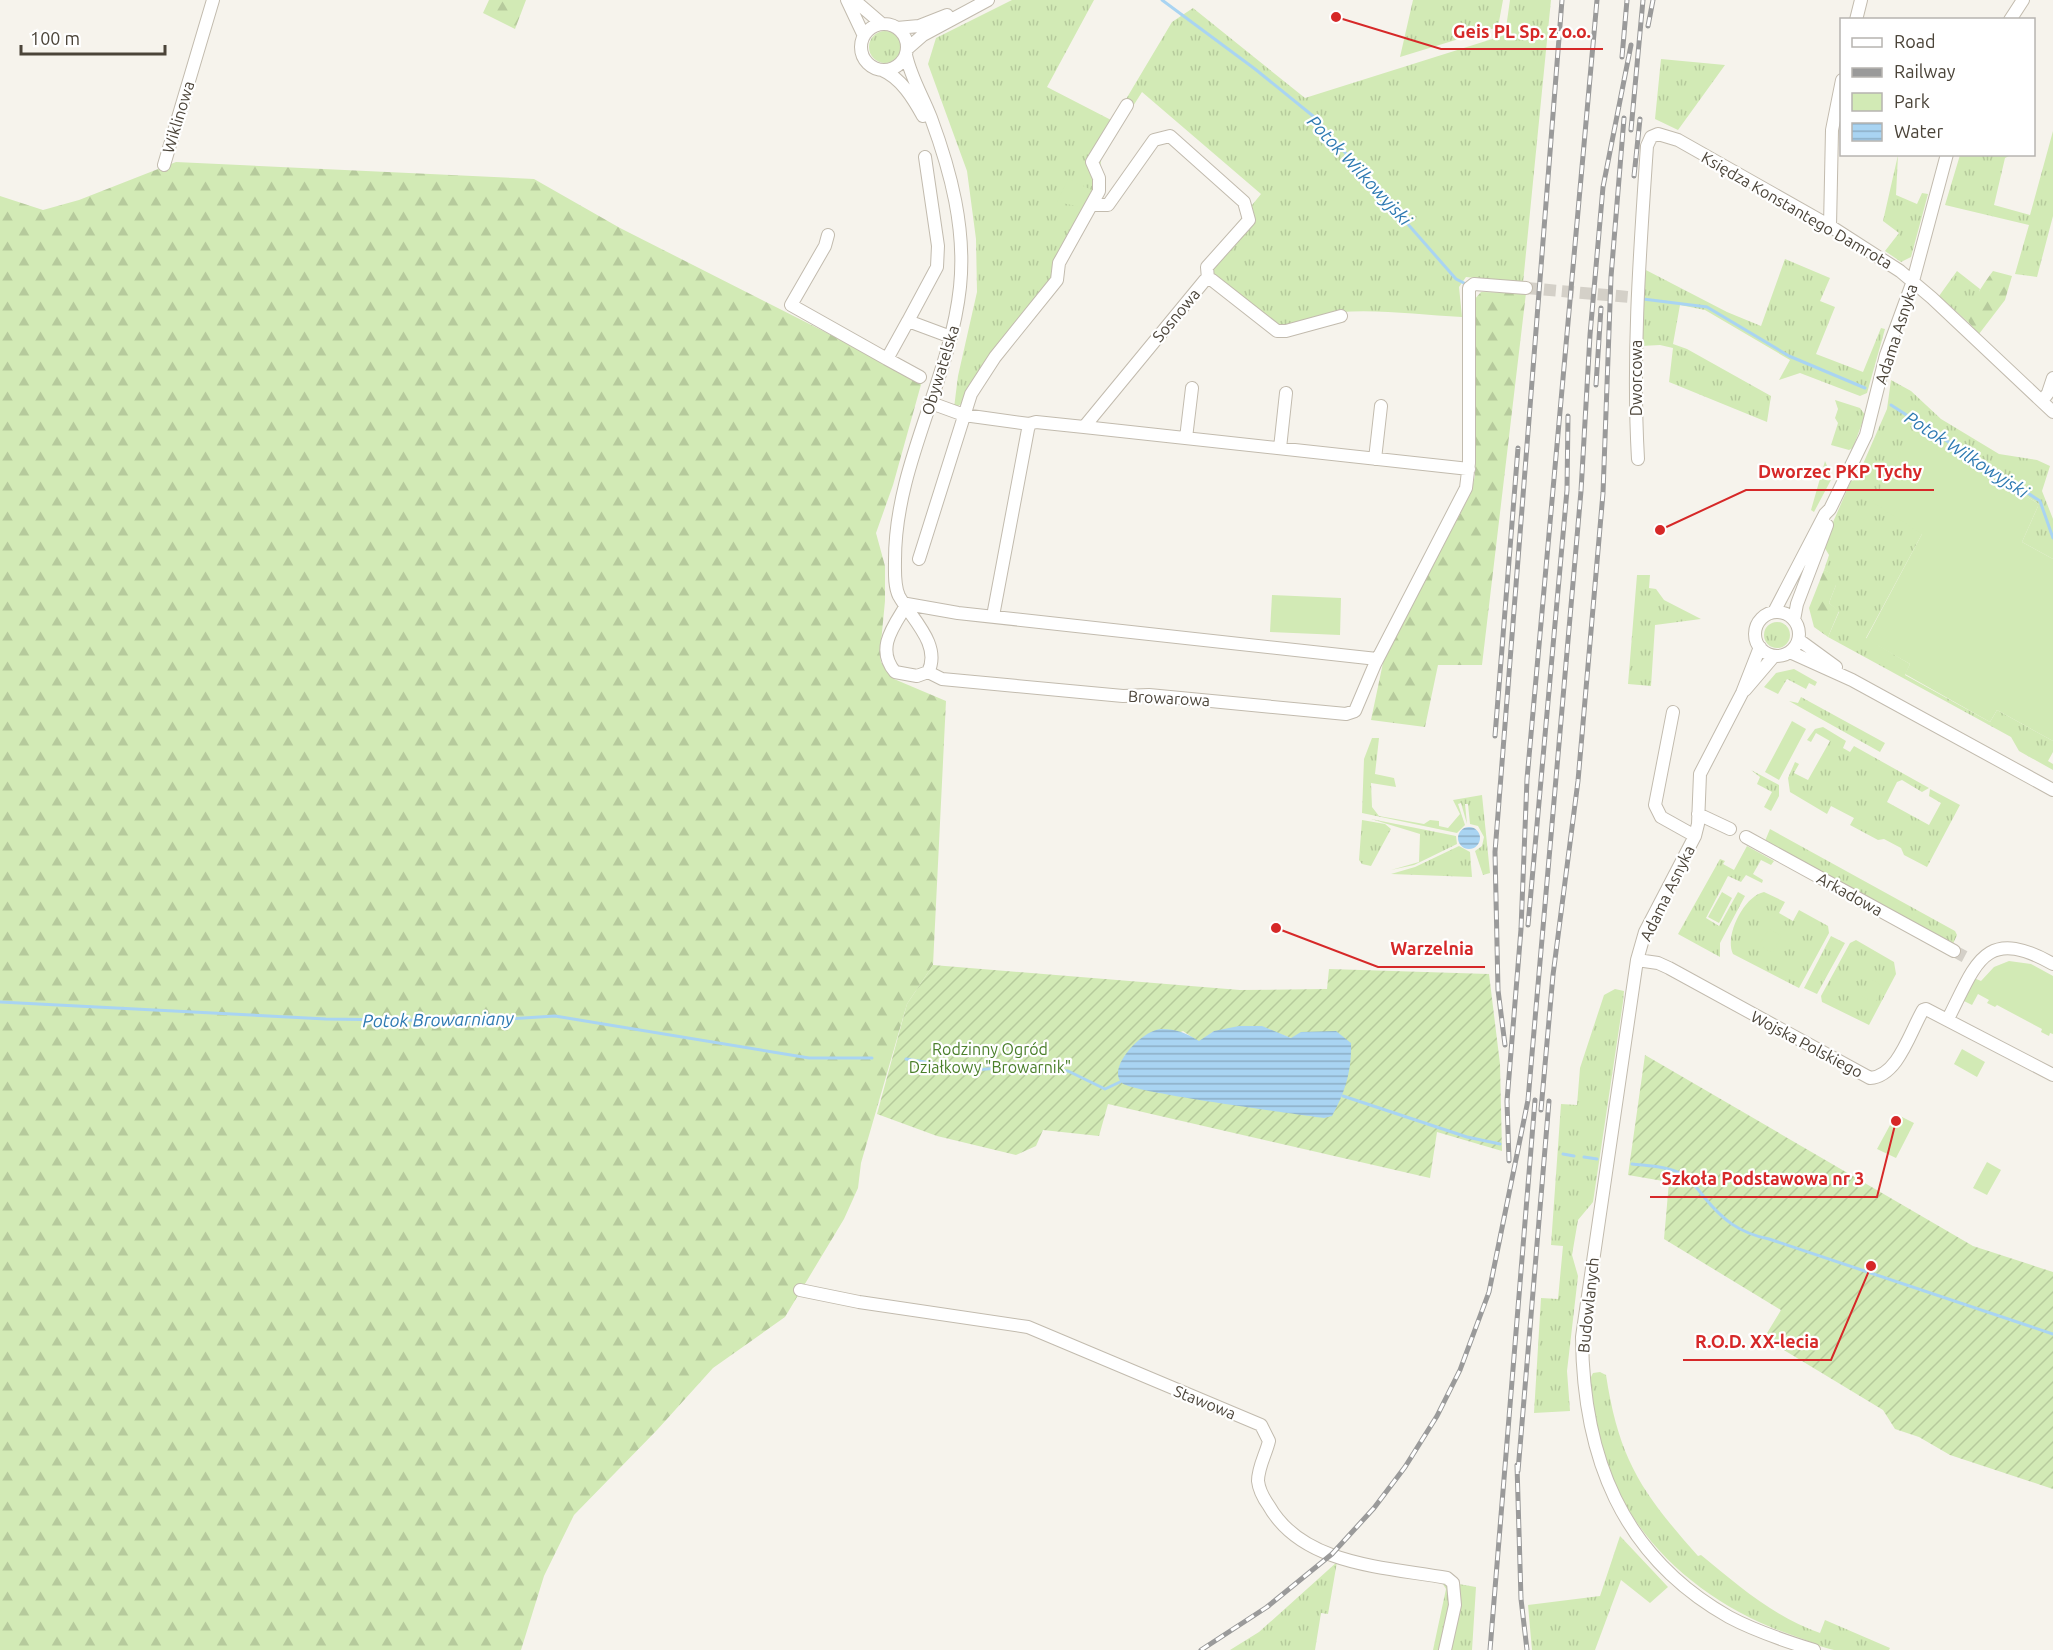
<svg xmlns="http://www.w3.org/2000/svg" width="2053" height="1650" font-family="Ubuntu,sans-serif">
<defs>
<pattern id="grass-tufts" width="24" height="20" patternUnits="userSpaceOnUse" patternTransform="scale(1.5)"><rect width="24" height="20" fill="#d2eab5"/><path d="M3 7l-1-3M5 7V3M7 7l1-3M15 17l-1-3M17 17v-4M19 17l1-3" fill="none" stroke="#b6ca9c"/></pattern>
<pattern id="forest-firs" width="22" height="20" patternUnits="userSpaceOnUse" patternTransform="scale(1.5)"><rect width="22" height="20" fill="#d2eab5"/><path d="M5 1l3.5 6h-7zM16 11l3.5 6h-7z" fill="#b6ca9c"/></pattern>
<pattern id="garden-furrows" width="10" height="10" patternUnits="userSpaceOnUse" patternTransform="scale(1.5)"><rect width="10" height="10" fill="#d2eab5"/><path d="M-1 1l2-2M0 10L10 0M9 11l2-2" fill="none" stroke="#b6ca9c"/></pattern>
<pattern id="water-rules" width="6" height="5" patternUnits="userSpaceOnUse" patternTransform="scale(1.5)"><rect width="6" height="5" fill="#a9d4f2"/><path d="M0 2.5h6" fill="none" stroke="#8caec5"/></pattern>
</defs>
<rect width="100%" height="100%" fill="#f6f3ec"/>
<path fill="url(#grass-tufts)" d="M 1012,0 L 1094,0 L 1047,87 L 1113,121 L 1172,22 L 1193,8 L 1305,98 L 1505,35 L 1510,0 L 1551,0 L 1523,283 L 1466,277 L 1459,287 L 1462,317 C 1422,315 1380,309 1340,312 C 1315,313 1293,333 1268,322 L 1201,268 L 1261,194 L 1142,92 L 1102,155 L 1096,192 L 1054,275 L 962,404 L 954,408 L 958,376 L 977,292 L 976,239 L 967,171 L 928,64 L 936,38 Z
M 1413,0 L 1503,0 L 1498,27 L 1400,57 Z
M869 47a16 16 0 1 1 32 0a16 16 0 1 1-32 0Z
M 1661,59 L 1725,65 L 1678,130 L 1655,119 Z
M 2053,131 L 2053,216 L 2037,277 L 2015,274 L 2029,225 L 1945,205 L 1960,155 L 2011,155 L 2005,158 L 1994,205 L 2030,215 Z
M 1898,155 L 1896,195 L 1917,204 L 1922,193 L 1928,194 L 1911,257 L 1901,262 L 1885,251 L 1899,233 L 1883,221 Z
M 1785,259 L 1830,278 L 1820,301 L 1835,307 L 1816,354 L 1863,372 L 1881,328 L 1885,329 L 1867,393 L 1860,396 L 1800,373 L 1779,380 L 1790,360 L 1705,310 L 1680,305 L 1673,344 L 1687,349 L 1771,396 L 1767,422 L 1669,382 L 1673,348 L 1660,345 L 1641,346 L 1642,268 L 1727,312 L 1761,326 Z
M 1957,271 L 1980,289 L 1969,323 L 1939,296 Z
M 1891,380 L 1911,391 L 1941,419 L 1999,454 L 2037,460 L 2050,466 L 2042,491 L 2053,519 L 2053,559 L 2022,542 L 2039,504 L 1915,429 L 1922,534 L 1866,638 L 1910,664 L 1905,675 L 1990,722 L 1997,710 L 2053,741 L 2053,752 L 2048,761 L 2053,764 L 2053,770 L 2019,751 L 2011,737 L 1828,637 L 1839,612 L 1829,603 L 1836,585 L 1836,576 L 1824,570 L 1829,555 L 1823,545 L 1851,481 L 1856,480 L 1887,409 Z
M 1835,400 L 1860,408 L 1865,415 L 1853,448 L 1849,450 L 1831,445 L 1838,423 L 1835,418 L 1838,409 Z
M 1825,461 L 1832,478 L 1814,512 L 1811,510 Z
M 1637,575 L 1650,575 L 1649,588 L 1656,589 L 1664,600 L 1701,619 L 1655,625 L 1651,686 L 1628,684 Z
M1764 635a13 13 0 1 1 26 0a13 13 0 1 1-26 0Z
M 1794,669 L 1817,682 L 1815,686 L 1809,683 L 1806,689 L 1787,679 L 1778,694 L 1764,687 L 1776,673 Z
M 1801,697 L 1885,743 L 1880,752 L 1789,701 L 1798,703 Z
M 1823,727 L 1846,741 L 1843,748 L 1850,752 L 1854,746 L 1929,788 L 1922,792 L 1902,780 L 1897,782 L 1887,802 L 1929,825 L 1941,803 L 1929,796 L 1930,789 L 1960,805 L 1927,867 L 1904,855 L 1901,848 L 1884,839 L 1878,840 L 1850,825 L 1854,818 L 1831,806 L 1827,814 L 1790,792 L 1788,778 L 1795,762 L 1799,764 L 1794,773 L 1808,780 L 1830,741 L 1816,733 L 1811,742 L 1807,740 L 1815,729 Z
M 1372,738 L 1379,738 L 1375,774 L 1394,778 L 1396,787 L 1371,783 L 1372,807 L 1379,816 L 1424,824 L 1430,820 L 1439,821 L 1439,826 L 1448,828 L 1460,814 L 1453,800 L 1482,795 L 1490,873 L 1483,875 L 1475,851 L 1482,846 L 1484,837 L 1478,826 L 1470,824 L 1468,804 L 1465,804 L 1467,824 L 1461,803 L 1458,804 L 1465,825 L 1457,833 L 1362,813 L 1364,759 Z
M 1751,770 L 1779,785 L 1779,796 L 1771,811 L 1764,807 L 1772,792 L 1757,784 L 1760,777 Z
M 1371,819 L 1456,836 L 1457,844 L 1414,865 L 1391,870 L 1419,862 L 1420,834 Z
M 1362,820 L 1385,824 L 1391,829 L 1371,866 L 1362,864 L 1359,860 Z
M 1770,829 L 1955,931 L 1957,935 L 1952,946 L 1765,841 Z
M 1459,846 L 1470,852 L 1472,877 L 1391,874 L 1415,867 Z
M 1747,846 L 1774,861 L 1771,865 L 1761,860 L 1753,874 L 1763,880 L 1762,883 L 1746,875 L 1741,882 L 1728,876 L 1706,918 L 1719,926 L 1738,892 L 1745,896 L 1720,943 L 1720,957 L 1678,934 L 1720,859 L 1725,861 L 1723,864 L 1734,870 Z
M 1764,892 L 1785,902 L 1779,913 L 1793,921 L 1799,910 L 1828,926 L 1829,933 L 1799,988 L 1733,954 C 1724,936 1744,896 1764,892 Z
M 1831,936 L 1845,943 L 1817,994 L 1804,988 Z
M 1856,940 L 1894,962 L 1896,974 L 1869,1025 L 1822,1002 L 1821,996 L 1850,943 Z
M 1615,989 L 1624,991 L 1623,1002 L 1593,1202 L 1578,1220 L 1572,1255 L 1578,1276 L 1567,1371 L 1570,1411 L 1534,1413 L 1541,1298 L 1558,1299 L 1563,1246 L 1551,1245 L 1561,1104 L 1577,1105 L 1580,1068 L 1604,995 Z
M 1600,1372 L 1606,1375 C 1619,1460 1642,1493 1698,1556 L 1701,1555 C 1739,1586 1774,1617 1820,1633 L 1825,1620 L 1890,1648 L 1889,1650 C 1872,1650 1851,1650 1834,1650 C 1823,1648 1811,1642 1800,1638 C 1704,1607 1621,1537 1598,1435 C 1594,1418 1583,1389 1593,1373 Z
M 1620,1536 L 1668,1587 L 1650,1603 L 1621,1580 L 1595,1650 L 1532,1650 L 1528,1605 L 1600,1596 Z
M 1337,1562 L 1328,1614 L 1321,1613 L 1315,1650 L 1230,1650 L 1259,1632 Z
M 1441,1581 L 1476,1587 L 1472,1650 L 1433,1650 L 1446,1589 Z"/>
<path fill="url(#forest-firs)" d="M 489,0 L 526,0 L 515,29 L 483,13 Z
M 176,162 L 534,179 L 620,228 L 922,381 L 893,485 L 876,533 L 885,566 L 885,601 L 880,653 L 881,662 L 894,679 L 946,701 L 933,965 L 907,1004 L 861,1163 L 858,1188 L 844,1219 L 785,1317 L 713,1368 L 657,1430 L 574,1515 L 544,1576 L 521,1650 L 0,1650 L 0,196 L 43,210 L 79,200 Z
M 1993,271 L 2012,276 L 2005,300 L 1979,334 L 1969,323 C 1969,304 1982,286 1993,271 Z
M 1481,292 L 1526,293 L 1482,665 L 1438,665 L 1425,727 L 1371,720 L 1384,658 L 1470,495 L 1475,476 L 1474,300 Z
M 1824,570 L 1836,575 L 1836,585 L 1829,603 L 1839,611 L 1828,637 L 1814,627 L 1809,608 Z"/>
<path fill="#d2eab5" d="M 1068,179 L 1094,191 L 1086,208 L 1057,202 Z
M 1915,429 L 2039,504 L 2022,542 L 2053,559 L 2053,741 L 1997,710 L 1990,722 L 1905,674 L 1910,664 L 1866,639 L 1922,534 L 1872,502 Z
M 1272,595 L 1341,598 L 1340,635 L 1270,632 Z
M 1792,721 L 1806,729 L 1779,780 L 1765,772 Z
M 1722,892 L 1732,898 L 1719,923 L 1708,917 Z
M 1769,929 L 1782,936 L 1772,953 L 1759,945 Z
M 2009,961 L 2031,964 L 2053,976 L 2053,1034 L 2050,1033 L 2049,1036 L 2041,1032 L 2042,1029 L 1997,1005 L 1995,1007 L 1987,1003 L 1989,1000 L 1978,994 L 1972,1005 L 1962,1000 L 1974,978 L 1981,981 L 1994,967 Z
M 1871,979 L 1884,987 L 1875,1003 L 1862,996 Z
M 1962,1049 L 1985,1062 L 1977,1077 L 1954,1064 Z
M 1896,1114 L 1914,1123 L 1896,1158 L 1877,1149 Z
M 1987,1162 L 2001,1170 L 1987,1195 L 1973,1188 Z"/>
<path fill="url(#garden-furrows)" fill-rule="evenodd" d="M 933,965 L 1240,990 L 1327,989 L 1329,969 L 1489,974 L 1500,1064 L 1502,1151 L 1437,1132 L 1430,1178 L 1108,1104 L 1099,1136 L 1043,1130 L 1036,1146 L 1016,1155 L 937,1136 L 877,1114 L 907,1004 ZM 1183,1031 L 1199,1042 L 1214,1031 L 1280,1034 L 1291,1038 L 1124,1056 Z
M 1645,1055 L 1973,1246 L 2053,1272 L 2053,1489 L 1950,1455 L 1919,1437 L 1895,1429 L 1883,1410 L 1764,1338 L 1781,1310 L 1664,1239 L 1669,1182 L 1628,1175 Z"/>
<path fill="url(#water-rules)" d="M1458 838a11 11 0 1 1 22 0a11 11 0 1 1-22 0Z
M 1239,1026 L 1262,1026 L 1291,1038 L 1301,1032 L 1336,1031 L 1351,1043 C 1352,1070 1345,1093 1332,1116 L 1324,1118 C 1298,1114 1133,1093 1122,1083 C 1106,1068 1142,1030 1161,1029 C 1177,1029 1186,1033 1199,1041 L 1214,1031 Z"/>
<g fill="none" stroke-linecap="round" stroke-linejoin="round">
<path stroke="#a9d4f2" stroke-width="3" d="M 1162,0 L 1255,69 L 1313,116 L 1456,279 L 1464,283
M 1643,299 L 1707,307 L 1789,356 L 1865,388
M 1891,405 L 2040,501 L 2053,538
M 0,1002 L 326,1019 L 474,1021 L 555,1016 L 809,1058 L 872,1058
M 906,1059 L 975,1070 L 1010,1067 L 1068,1071 L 1105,1089 L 1120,1082
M 1343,1096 L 1467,1137 L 1500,1144
M 1563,1154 L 1574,1156
M 1584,1157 L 1597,1159
M 1632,1164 C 1648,1166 1667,1166 1682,1174 C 1691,1180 1698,1189 1704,1197 C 1723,1220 1739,1233 1769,1239 L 2053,1334"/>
<path stroke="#d4d0c8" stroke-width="12" stroke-dasharray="12 6" stroke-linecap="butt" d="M 1526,288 L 1629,297
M 1954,951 L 1969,959"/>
<g stroke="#c2bbae" stroke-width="14">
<path id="minor" d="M 847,0 L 864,36
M 854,0 L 882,24
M 1856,20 L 1861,0
M 2010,20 L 2023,0
M861 47a23 23 0 1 1 46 0a23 23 0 1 1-46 0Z
M 897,28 L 919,26 L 947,15
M 907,49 L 923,35 L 988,0
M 906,55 C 911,78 923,97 931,118 C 951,172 966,229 960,287 C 950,381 895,464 895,560 C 895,571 894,586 899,596 C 911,618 942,645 928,672 L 917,676 L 895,672 C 875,648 894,626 907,604
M 882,70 C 901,78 913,98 923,116
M 925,157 L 938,246 L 937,267 L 908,321 L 951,337
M 164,165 L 213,0
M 1093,205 L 1108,205 L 1154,140 L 1170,136 L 1244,202 L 1249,220 L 1207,267 L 1208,279
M 1830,226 L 1832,130 L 1842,80
M 828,235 L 825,246 L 791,305 L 887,359 L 908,321
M 887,359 L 920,377
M 2042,401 L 2048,393 L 2053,378
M 931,403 L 964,415 L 1029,424
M 1084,427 L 1469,469
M 1186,438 L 1192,388
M 1280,448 L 1286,393
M 1375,459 L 1381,406
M 1638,459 C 1632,354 1640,250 1647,146 L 1651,137 L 1658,134 L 1678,140 L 1830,226 L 1900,271 L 1932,298 L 2053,412
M 919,559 L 971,394 L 995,357 L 1057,280 L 1059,263 L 1099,191 L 1099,178 L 1092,162 L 1127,105
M 907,604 L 958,613 L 1377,659
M 1774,612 L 1825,514 L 1830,509 L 1866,435 L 1886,355 L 1913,281 L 1947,154
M1755 634a22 22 0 1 1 44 0a22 22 0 1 1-44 0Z
M 993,616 L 1029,424 L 1036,422 L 1084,427 L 1205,280 L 1212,280 L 1277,331 L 1286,331 L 1341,316
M 1794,620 L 1797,604 L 1827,525
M 1799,640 L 1836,667
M 1760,647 L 1742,693 L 1700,774 L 1698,824 L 1695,836 L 1645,932 L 1637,960 L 1582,1337 C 1583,1456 1621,1556 1729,1617 C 1755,1631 1785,1641 1814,1650
M 1790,652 L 1852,680 L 2053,790
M 928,672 L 942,679 L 1123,696 L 1149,695 L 1346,714 L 1355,711 L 1375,664 L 1466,488 L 1469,463 L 1469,288 L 1474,284 L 1526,288
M 1745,690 L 1774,656
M 1673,712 L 1655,805 L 1661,817 L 1695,836
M 1698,814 L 1730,829
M 1746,837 L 1954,951
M 1637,960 L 1658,963 L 1669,968 L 1870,1078 C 1898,1076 1910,1032 1923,1010 L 1926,1009 L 2053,1075
M 1948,1019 C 1976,964 1984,925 2053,964
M 800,1290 L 859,1302 L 1028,1327 L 1261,1425 L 1269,1441 C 1266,1454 1258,1467 1258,1481 C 1259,1490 1264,1499 1269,1506 C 1303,1566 1387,1567 1447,1578 L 1453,1583 L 1455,1605 L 1445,1650"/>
</g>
<use href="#minor" stroke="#fff" stroke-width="12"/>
<g stroke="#9a9a9a" stroke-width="5">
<path id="rail" d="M 1648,26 L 1653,0
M 1622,57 L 1627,0
M 1631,130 L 1643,0
M 1634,176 L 1640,119
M 1596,385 L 1601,308
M 1495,736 L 1518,448
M 1528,925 L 1567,490 L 1568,416
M 1505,1045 L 1498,990 L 1495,852 L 1562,0
M 1541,1110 L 1553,975 L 1578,781 L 1603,493 L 1611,277 L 1624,118
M 1509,1161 L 1507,1101 L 1521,929 L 1527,779 L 1597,0
M 1517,1465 L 1521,1599 L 1527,1650
M 1518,1471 L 1549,1101
M 1201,1650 L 1267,1607 L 1332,1554 L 1374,1508 L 1405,1467 L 1437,1416 L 1460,1370 L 1489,1292 L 1528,1100 L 1581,491 L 1590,335 L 1603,187 L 1631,45
M 1490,1650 L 1535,1100"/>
</g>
<use href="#rail" stroke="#fff" stroke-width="3" stroke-dasharray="9" stroke-linecap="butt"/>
</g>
<g text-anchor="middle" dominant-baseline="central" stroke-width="4.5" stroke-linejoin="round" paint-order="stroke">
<g font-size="16" fill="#4b4439" stroke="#fff">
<text transform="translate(178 117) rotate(-73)">Wiklinowa</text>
<text transform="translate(1797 210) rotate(30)">Księdza Konstantego Damrota</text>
<text transform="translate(1176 315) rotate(-50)">Sosnowa</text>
<text transform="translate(1896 334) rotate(-72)">Adama Asnyka</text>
<text transform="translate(940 370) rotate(-73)">Obywatelska</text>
<text transform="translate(1636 378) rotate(-90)">Dworcowa</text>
<text transform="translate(1169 698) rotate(3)">Browarowa</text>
<text transform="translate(1667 893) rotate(-64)">Adama Asnyka</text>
<text transform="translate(1850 894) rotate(29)">Arkadowa</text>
<text transform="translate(1807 1044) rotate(28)">Wojska Polskiego</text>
<text transform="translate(1588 1305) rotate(-84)">Budowlanych</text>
<text transform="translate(1205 1402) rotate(22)">Stawowa</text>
</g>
<g font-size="16" fill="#4a7f2a" stroke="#fff">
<text x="990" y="1049">Rodzinny Ogród<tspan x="990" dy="18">Działkowy "Browarnik"</tspan></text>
</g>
<g font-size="18" font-style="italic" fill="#2e7ab2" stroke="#fff">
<text transform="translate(1360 170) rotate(47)">Potok Wilkowyjski</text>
<text transform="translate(1967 454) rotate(33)">Potok Wilkowyjski</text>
<text transform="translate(438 1019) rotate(-1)">Potok Browarniany</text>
</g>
</g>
<path fill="none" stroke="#d62828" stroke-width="2" d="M1336 17L1441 49H1603M1660 530L1746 490H1934M1276 928L1378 967H1485M1896 1121L1877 1197H1650M1871 1266L1831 1360H1683"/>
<g fill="#d62828" stroke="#fff" stroke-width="2">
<circle cx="1336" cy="17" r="6"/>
<circle cx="1660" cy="530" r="6"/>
<circle cx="1276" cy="928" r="6"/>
<circle cx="1896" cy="1121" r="6"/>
<circle cx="1871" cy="1266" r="6"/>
</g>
<g font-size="18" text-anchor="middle" font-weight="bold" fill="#d62828" stroke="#fff" stroke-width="4.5" stroke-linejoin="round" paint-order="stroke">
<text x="1522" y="38">Geis PL Sp. z o.o.</text>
<text x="1840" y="478">Dworzec PKP Tychy</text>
<text x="1432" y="955">Warzelnia</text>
<text x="1763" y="1185">Szkoła Podstawowa nr 3</text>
<text x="1757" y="1348">R.O.D. XX-lecia</text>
</g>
<rect x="1840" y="18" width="195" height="138" fill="#ffffff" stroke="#b7b4b0" stroke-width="1.5"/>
<rect x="1852" y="38" width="30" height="9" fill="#ffffff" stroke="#b7b4b0" stroke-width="1.5"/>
<text x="1894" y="48" font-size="18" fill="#4b4439">Road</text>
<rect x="1852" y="68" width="30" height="9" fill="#9a9a9a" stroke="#b7b4b0" stroke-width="1.5"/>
<text x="1894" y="78" font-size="18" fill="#4b4439">Railway</text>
<rect x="1852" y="93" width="30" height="18" fill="#d2eab5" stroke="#b7b4b0" stroke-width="1.5"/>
<text x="1894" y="108" font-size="18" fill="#4b4439">Park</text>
<rect x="1852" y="123" width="30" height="18" fill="url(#water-rules)" stroke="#b7b4b0" stroke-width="1.5"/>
<text x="1894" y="138" font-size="18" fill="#4b4439">Water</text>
<path d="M21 45v9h144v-9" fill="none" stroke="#4b4439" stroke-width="3"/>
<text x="30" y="45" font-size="18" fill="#4b4439" stroke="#ffffff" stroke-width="4.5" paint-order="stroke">100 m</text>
</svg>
